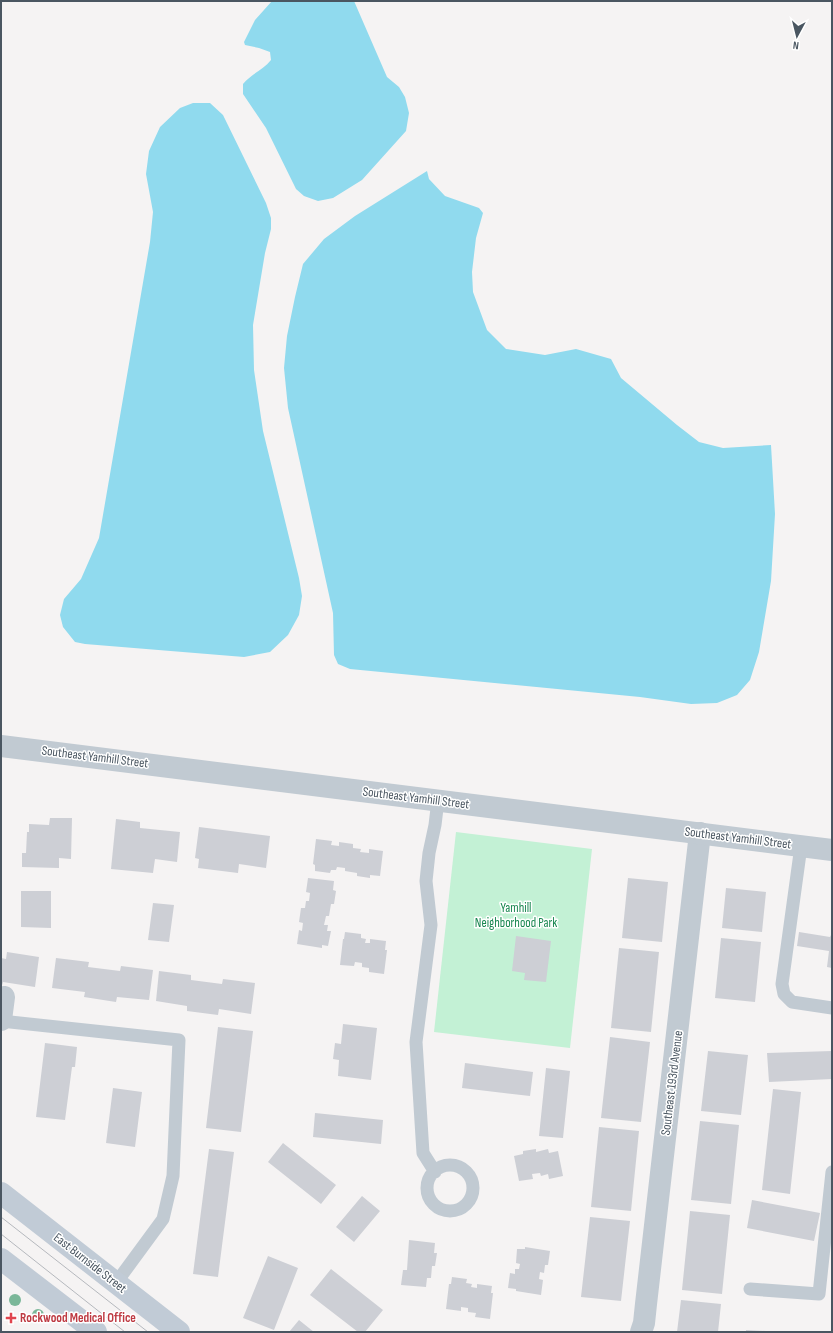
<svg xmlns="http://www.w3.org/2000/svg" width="833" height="1333" font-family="'Sofia Sans Condensed',sans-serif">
<rect width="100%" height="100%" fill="#f5f3f3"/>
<path fill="#c3f1d5" d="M 456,832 L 592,849 L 570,1048 L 434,1032 Z"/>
<path fill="#90daee" d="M 272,1 L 354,1 L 387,77 L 399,87 L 405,97 L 409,113 L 406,131 L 362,180 L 333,198 L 318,201 L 304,196 L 296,189 L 266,128 L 243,94 L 243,84 C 251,74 263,70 271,60 L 270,52 L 259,48 L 245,45 L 244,42 L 255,20 Z
M 193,103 L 210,103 L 223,115 L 266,203 L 271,218 L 271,229 L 265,253 L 253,325 L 254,370 L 263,431 L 299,578 L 302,596 L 299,615 L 288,635 L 270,652 L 244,657 L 85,644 L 75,642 L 63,627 L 60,615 L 64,599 L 81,579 L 99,538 L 150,242 L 153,212 L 146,174 L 149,151 L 160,127 L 180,108 Z
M 427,171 L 429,179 L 445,196 L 479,208 L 483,213 L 476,238 L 472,272 L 473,292 L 487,330 L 506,349 L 545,355 L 576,349 L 611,359 L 621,378 L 677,425 L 699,442 L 723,448 L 771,445 L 775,514 L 771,581 L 759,652 L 750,680 L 737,695 L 717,703 L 691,704 L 640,697 L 350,669 L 338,664 L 334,655 L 333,613 L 288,408 L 284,368 L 287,336 L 295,297 L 303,264 L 324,239 L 355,216 Z"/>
<path fill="#cdcfd5" d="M 50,818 L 72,818 L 71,859 L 59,858 L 59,868 L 22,867 L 22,853 L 26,853 L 27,832 L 29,832 L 29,824 L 49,825 Z
M 116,819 L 140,822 L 140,828 L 180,832 L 177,862 L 155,859 L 153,873 L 111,869 Z
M 199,827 L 270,836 L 266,868 L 239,864 L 238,873 L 198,868 L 199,859 L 195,858 Z
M 316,839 L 332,841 L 331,845 L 339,846 L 339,842 L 353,844 L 353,848 L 361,849 L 360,852 L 369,853 L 369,849 L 383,851 L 380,876 L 370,875 L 370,878 L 357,876 L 357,873 L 345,871 L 345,868 L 337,867 L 336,870 L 331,870 L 330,873 L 315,871 L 315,865 L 313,864 Z
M 308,878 L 334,881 L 333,890 L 336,891 L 334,904 L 331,904 L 329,916 L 326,916 L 324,925 L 328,925 L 327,931 L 331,931 L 328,946 L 322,945 L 322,948 L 297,944 L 299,930 L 302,931 L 303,923 L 299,922 L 301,908 L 305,908 L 306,901 L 309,901 L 310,893 L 306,892 Z
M 628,878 L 668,882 L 662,942 L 622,938 Z
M 726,888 L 766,892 L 762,932 L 722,928 Z
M 21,891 L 51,891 L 51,928 L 21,927 Z
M 153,903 L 174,905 L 169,942 L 148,940 Z
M 345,932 L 361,934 L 361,938 L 366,939 L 365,943 L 370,943 L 370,939 L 386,941 L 385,950 L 387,950 L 384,974 L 369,972 L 369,968 L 362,967 L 362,963 L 355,962 L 354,966 L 340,965 L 343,939 L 344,939 Z
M 799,932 L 830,937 L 832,933 L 832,968 L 827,967 L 829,951 L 797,946 Z
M 516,936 L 551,941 L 546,982 L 524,980 L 525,973 L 512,971 Z
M 721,938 L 761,942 L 755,1002 L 715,998 Z
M 619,948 L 659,952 L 651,1032 L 611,1028 Z
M 7,952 L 39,957 L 35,987 L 3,982 L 1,989 L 1,958 L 6,959 Z
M 56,958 L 89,962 L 88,967 L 120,971 L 121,966 L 153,970 L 149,1000 L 117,997 L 116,1002 L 84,997 L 85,992 L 52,988 Z
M 159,971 L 191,975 L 191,980 L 222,984 L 223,979 L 255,983 L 251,1014 L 219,1009 L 218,1015 L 187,1011 L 187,1006 L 156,1001 Z
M 343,1024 L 377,1028 L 371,1080 L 338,1076 L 339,1060 L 333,1059 L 335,1043 L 341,1044 Z
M 218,1027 L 253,1031 L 241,1132 L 206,1128 Z
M 610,1037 L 650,1042 L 641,1122 L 601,1118 Z
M 45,1043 L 77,1047 L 75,1067 L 72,1067 L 65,1120 L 36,1117 Z
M 708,1051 L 748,1055 L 741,1115 L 701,1111 Z
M 832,1051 L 832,1079 L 769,1082 L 767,1053 Z
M 465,1063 L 533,1072 L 530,1096 L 462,1088 Z
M 546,1068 L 570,1071 L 563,1138 L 539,1136 Z
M 113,1088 L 142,1092 L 135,1147 L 106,1143 Z
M 773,1089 L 801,1092 L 790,1194 L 762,1190 Z
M 315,1113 L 383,1120 L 381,1144 L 313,1137 Z
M 700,1121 L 739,1125 L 731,1204 L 691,1200 Z
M 599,1127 L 639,1131 L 631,1211 L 591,1207 Z
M 283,1143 L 336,1185 L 321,1204 L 268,1162 Z
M 209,1149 L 234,1152 L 218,1277 L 193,1274 Z
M 536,1149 L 536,1152 L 548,1149 L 549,1153 L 558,1151 L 563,1176 L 549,1179 L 548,1174 L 541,1176 L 540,1173 L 532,1174 L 533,1179 L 519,1181 L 514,1156 L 523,1154 L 523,1151 Z
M 362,1196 L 380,1211 L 354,1242 L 336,1227 Z
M 752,1200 L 820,1213 L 814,1241 L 747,1228 Z
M 690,1211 L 730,1215 L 722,1294 L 682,1290 Z
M 590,1217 L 630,1221 L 621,1301 L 581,1297 Z
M 409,1240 L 435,1243 L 434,1253 L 437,1253 L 435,1266 L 432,1266 L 431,1278 L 427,1278 L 426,1287 L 401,1285 L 403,1270 L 407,1270 Z
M 525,1247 L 550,1251 L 548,1265 L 545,1265 L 544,1273 L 540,1272 L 539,1279 L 543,1280 L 541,1295 L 516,1291 L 516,1289 L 508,1288 L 510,1273 L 515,1274 L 515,1269 L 519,1269 L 520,1264 L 516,1263 L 517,1249 L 525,1249 Z
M 268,1256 L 298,1268 L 274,1330 L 243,1318 Z
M 331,1269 L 383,1310 L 365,1332 L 358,1332 L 310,1295 Z
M 452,1277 L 467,1279 L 466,1283 L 472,1284 L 471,1287 L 477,1288 L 477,1284 L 492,1286 L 491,1293 L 493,1293 L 490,1319 L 475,1317 L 476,1313 L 468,1312 L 468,1308 L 461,1307 L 461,1311 L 446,1309 L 449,1284 L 451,1284 Z
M 681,1300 L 721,1304 L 718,1332 L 677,1332 Z
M 299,1320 L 314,1332 L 289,1332 Z
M 746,1330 L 766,1331 L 766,1332 L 746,1332 Z"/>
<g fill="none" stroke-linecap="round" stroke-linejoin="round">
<path stroke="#c1cad2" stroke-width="13" d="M 801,846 L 782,984 L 784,994 L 792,1002 L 832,1008
M 1,1021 L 179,1040 L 173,1176 L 163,1219 L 116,1283
M427 1188a23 23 0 1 1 46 0a23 23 0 1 1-46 0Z
M 435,1172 L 423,1153 L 416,1042 L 431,925 L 426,881 L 429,853 L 435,825 L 438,800
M 750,1289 L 819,1294 L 832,1172"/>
<path stroke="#c1cad2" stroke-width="22" d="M 1,1020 L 4,997
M 641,1332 L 644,1323 L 646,1304 L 700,833"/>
<path stroke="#c1cad2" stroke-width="22" d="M 1,746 L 832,850"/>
<path stroke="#c1cbd6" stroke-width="22" d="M 1,1193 L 179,1332
M 1,1259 L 96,1332"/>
<path stroke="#b5b8bd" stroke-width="1" d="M 1,1217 L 148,1332
M 1,1234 L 125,1332"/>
</g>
<g fill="#7bb799">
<circle cx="15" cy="1300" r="6"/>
<circle cx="38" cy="1315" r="6"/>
</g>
<path fill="#e0444e" stroke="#fff" stroke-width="1.5" d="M9 1312h4v4h4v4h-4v4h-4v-4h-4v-4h4z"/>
<g text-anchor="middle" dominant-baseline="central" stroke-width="3" stroke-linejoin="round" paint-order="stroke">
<g font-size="13" fill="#4a5661" stroke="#fff">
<text transform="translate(95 757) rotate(7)">Southeast Yamhill Street</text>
<text transform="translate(416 798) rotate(7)">Southeast Yamhill Street</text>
<text transform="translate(738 838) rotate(7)">Southeast Yamhill Street</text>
<text transform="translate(672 1083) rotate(-83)">Southeast 193rd Avenue</text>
<text transform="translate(90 1263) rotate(38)">East Burnside Street</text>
</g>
<g font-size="13" fill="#17864f" stroke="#fff">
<text x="516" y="908">Yamhill<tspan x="516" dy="15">Neighborhood Park</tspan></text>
</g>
<g font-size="13" font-weight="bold" fill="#be3a42" stroke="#fff" text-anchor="start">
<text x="20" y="1318">Rockwood Medical Office</text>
</g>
</g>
<rect width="833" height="1333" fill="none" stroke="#4a5661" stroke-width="4"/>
<g transform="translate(797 36) rotate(187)" stroke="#ffffff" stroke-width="3" paint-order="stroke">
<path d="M0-3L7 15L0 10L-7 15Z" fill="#4a5661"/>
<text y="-6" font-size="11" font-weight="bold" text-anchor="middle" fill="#4a5661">N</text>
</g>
</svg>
